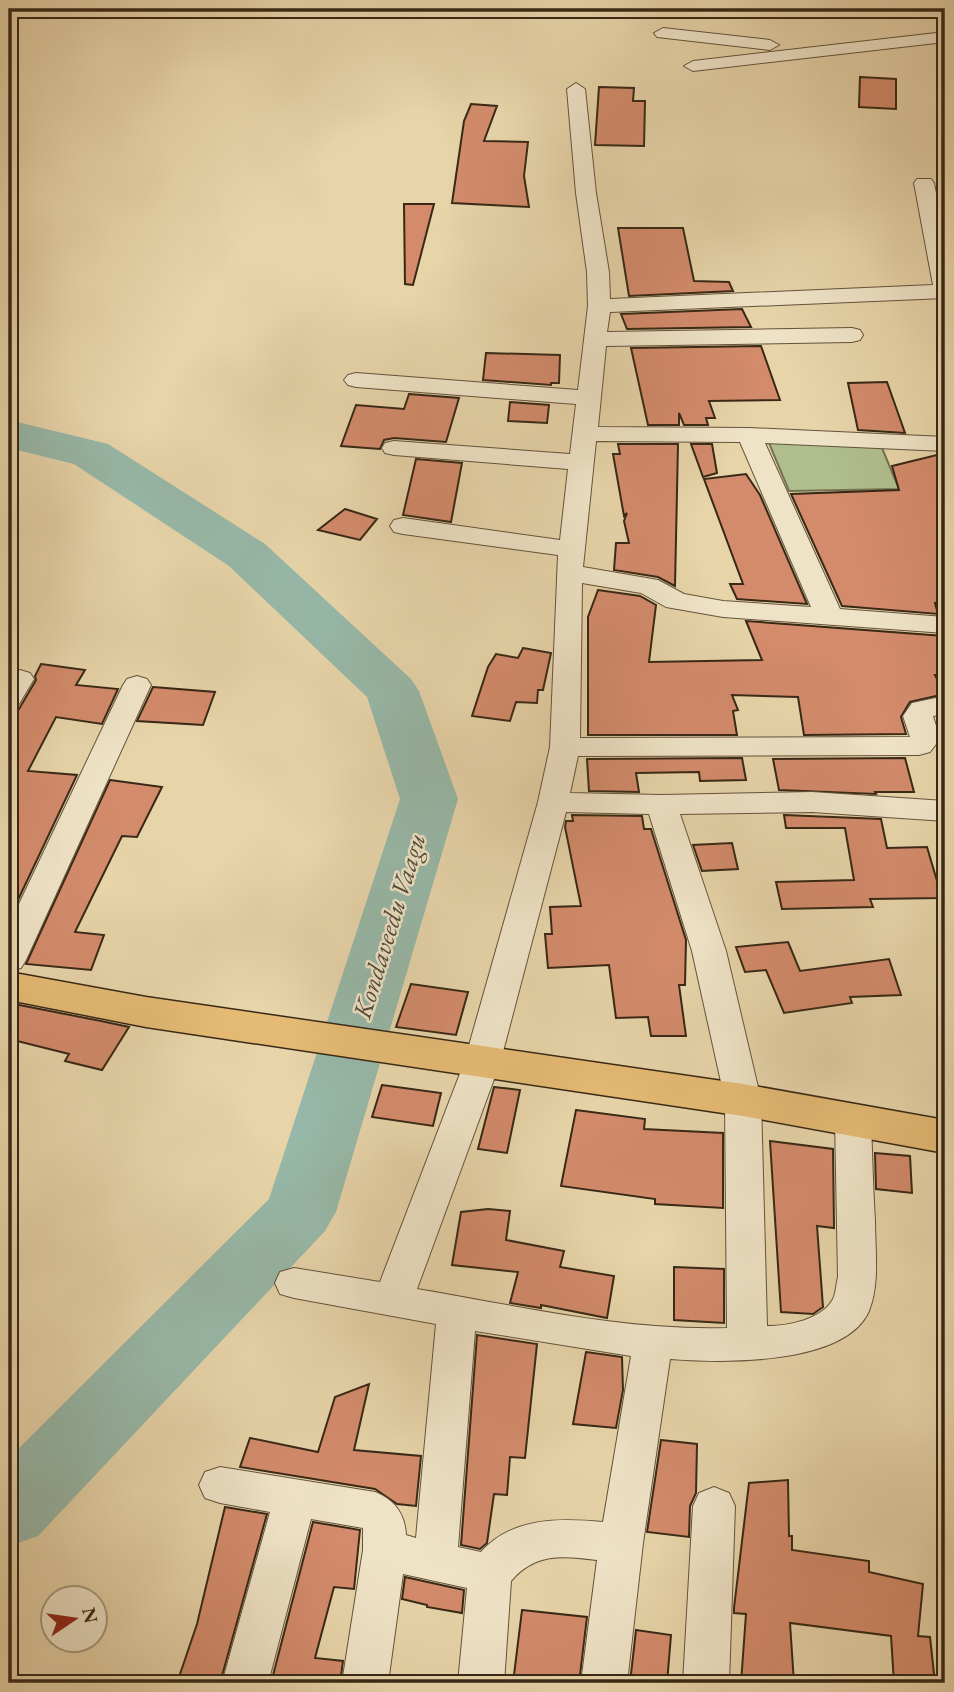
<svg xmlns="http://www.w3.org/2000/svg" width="954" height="1692" font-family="'EB Garamond',serif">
<rect width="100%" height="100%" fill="#e7d4a9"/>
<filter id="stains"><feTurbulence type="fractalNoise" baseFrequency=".00286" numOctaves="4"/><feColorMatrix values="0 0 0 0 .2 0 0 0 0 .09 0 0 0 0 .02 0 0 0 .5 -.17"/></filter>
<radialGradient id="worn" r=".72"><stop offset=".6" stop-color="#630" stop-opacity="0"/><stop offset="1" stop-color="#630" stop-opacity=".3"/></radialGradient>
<path fill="#afbe8c" stroke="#747351" stroke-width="2" d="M 769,443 L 880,443 L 899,489 L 789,491 Z"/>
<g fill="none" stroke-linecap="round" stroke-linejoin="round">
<path fill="#97b8a8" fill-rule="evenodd" d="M 9,420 L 108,444 L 265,544 L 411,679 L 419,691 L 458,799 L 336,1212 L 325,1231 L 38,1536 L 9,1546 L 9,1458 L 269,1199 L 400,799 L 367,697 L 229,566 L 74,464 L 9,448 Z"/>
</g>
<path fill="#d38b6b" stroke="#382816" stroke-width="2" d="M 860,77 L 896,79 L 896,109 L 859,107 Z
M 599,87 L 634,88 L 633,101 L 645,101 L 644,146 L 595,145 Z
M 471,104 L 497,106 L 484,141 L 528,142 L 524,176 L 529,207 L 452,203 L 464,121 Z
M 404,204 L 434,204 L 413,285 L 405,284 Z
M 618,228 L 683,228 L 694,281 L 729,282 L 733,291 L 629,296 Z
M 742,309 L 751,327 L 627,329 L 621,314 Z
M 761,346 L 780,400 L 709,401 L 715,418 L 706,418 L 708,425 L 684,425 L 679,413 L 679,425 L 648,425 L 631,348 Z
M 486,353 L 560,355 L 559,383 L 551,383 L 551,385 L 483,380 Z
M 887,382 L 905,433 L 858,430 L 848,383 Z
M 409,394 L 459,398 L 446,442 L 394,438 L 384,440 L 380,449 L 341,446 L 356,405 L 404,409 Z
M 510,402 L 549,405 L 547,423 L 508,421 Z
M 618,444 L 678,444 L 675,586 L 658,577 L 614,570 L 616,543 L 629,543 L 624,521 L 627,513 L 624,516 L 613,454 L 620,454 Z
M 691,444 L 712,444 L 717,473 L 703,477 Z
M 945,453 L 945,602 L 935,603 L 938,614 L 842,606 L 791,494 L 899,490 L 892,466 Z
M 416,459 L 462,463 L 451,522 L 403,515 Z
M 746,474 L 760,495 L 807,604 L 737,599 L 730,584 L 743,584 L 704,479 Z
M 345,509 L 377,519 L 360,540 L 318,530 Z
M 598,590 L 640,596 L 656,605 L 649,662 L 762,660 L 746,621 L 944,636 L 945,675 L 935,675 L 945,694 L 910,702 L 901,717 L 906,734 L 804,735 L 798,697 L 732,695 L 738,710 L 733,711 L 737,735 L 588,735 L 588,617 Z
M 523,648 L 551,653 L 543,690 L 538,690 L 537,703 L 516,702 L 510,721 L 472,716 L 488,667 L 496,654 L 518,658 Z
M 41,664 L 85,670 L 76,685 L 118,689 L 102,724 L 56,717 L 28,771 L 77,775 L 9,919 L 9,726 L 36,680 L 35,676 Z
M 153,687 L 215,692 L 203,725 L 137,721 Z
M 742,758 L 746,780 L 700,781 L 699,772 L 636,773 L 639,792 L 589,791 L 587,759 Z
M 905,758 L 914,792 L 875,792 L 876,794 L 779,790 L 773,759 Z
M 110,780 L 162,787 L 137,837 L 122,836 L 75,932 L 104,935 L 91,970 L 26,964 Z
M 572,815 L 642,816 L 644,829 L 651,829 L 686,940 L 685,985 L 679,985 L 686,1036 L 651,1036 L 648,1017 L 616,1018 L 609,965 L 548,968 L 545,934 L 552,934 L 550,907 L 581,906 L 565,827 L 566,821 L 573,821 Z
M 784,815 L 881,819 L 887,848 L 927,847 L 942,898 L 870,899 L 873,907 L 782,909 L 776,882 L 854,880 L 845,828 L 786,828 Z
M 732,843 L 738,869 L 702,871 L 693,845 Z
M 788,942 L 800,971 L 889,959 L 901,995 L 850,997 L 852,1003 L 784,1013 L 766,970 L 745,972 L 736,947 Z
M 411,984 L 468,992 L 456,1035 L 396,1027 Z
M 9,1003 L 101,1021 L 129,1027 L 102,1070 L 65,1061 L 69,1054 L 9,1039 Z
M 382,1085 L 441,1093 L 433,1126 L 372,1117 Z
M 494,1087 L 520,1090 L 507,1153 L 478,1149 Z
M 576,1110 L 645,1119 L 644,1129 L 723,1133 L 723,1208 L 655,1204 L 655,1199 L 561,1186 Z
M 770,1141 L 833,1149 L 834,1228 L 817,1226 L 823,1307 L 813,1314 L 781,1312 Z
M 875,1153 L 910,1156 L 912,1193 L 876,1189 Z
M 488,1209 L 510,1211 L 506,1240 L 564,1251 L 560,1267 L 614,1276 L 607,1318 L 541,1305 L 541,1308 L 510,1303 L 518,1272 L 452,1265 L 461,1212 Z
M 674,1267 L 724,1269 L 724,1323 L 674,1320 Z
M 477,1335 L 537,1344 L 525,1458 L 510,1457 L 507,1495 L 494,1494 L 487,1543 L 480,1549 L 461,1545 Z
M 586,1352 L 622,1357 L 623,1390 L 616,1428 L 573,1424 Z
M 369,1384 L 354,1450 L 421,1456 L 416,1506 L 397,1504 L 375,1489 L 240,1467 L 250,1438 L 318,1452 L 335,1397 Z
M 661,1440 L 697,1444 L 696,1493 L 690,1506 L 689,1537 L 647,1532 Z
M 788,1480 L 789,1536 L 792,1536 L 792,1550 L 869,1561 L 869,1572 L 923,1584 L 918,1636 L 930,1637 L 935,1683 L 894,1683 L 891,1636 L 790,1623 L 794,1683 L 741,1683 L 746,1614 L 734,1613 L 734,1608 L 749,1483 Z
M 225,1507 L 267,1514 L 220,1683 L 177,1683 L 197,1624 Z
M 313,1522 L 360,1530 L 354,1589 L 334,1587 L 315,1658 L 343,1661 L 340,1683 L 271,1683 Z
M 405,1577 L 464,1590 L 462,1613 L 427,1607 L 427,1605 L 402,1599 Z
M 522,1610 L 587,1617 L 579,1683 L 513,1683 Z
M 636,1630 L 671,1635 L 667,1683 L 630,1683 Z"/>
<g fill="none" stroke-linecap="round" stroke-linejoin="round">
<g stroke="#64533b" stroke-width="2">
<path id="minor" d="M 663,28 L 770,40 L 779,45 L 770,50 L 657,37 L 654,33 Z
M 945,32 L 945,42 L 693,71 L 684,66 L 693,61 Z
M 576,83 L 585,89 L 596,193 L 609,272 L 610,299 L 933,285 L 914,183 L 917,179 L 931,179 L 934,183 L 945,238 L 945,298 L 610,312 L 607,332 L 852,328 L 860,330 L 863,335 L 860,340 L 852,342 L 606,346 L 598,427 L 749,428 L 945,437 L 945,451 L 765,443 L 840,609 L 945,617 L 945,633 L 723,617 L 666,607 L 641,593 L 582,583 L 580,738 L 910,737 L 903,716 L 912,703 L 945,696 L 945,714 L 933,716 L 940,739 L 930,752 L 919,755 L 578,756 L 570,793 L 661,795 L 812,792 L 945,801 L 945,821 L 812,812 L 680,814 L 726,951 L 761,1100 L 767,1326 C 787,1326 822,1320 833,1299 C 836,1293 836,1284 838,1277 L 835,1119 L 840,1110 L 853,1106 L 866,1110 L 871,1119 C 872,1153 873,1187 875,1221 C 875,1250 880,1283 869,1311 C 845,1366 719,1363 670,1359 L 643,1543 L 627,1683 L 581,1683 L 597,1560 C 563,1556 536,1552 511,1581 L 504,1683 L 458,1683 L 467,1588 L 403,1574 L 388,1683 L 342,1683 L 363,1550 L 363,1528 L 311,1519 L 268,1683 L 222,1683 L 270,1512 L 220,1503 L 205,1498 L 199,1485 L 205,1472 L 220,1467 L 375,1492 C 395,1500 405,1514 406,1535 L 416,1538 L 436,1324 L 294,1298 L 280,1294 L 275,1283 L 280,1272 L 294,1268 L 380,1282 L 464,1063 L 538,802 L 550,747 L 558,555 L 403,534 L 394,532 L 390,526 L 394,520 L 403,518 L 560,540 L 568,469 L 394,455 L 385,453 L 382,448 L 385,443 L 394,441 L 570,454 L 576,404 L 356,387 L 348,385 L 344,380 L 348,375 L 356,373 L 578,390 L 588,306 L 587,272 L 576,193 L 567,89 ZM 596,441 L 740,442 L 811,607 L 723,601 L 684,594 L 658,580 L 583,567 ZM 566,812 L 649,814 L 692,951 L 725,1100 L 727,1328 C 623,1331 519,1306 417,1289 L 500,1063 ZM 475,1331 L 631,1356 L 603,1522 C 560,1518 512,1517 481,1552 L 458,1547 Z
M 20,670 L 30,673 L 34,679 L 19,704 L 9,707 L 9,675 Z
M 137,676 L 147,679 L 151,685 L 26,960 L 21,968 L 9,971 L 9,925 L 123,685 L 127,679 Z
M 714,1487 L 729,1493 L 735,1506 L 729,1683 L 683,1683 L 693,1506 L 699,1493 Z"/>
</g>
<g stroke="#382816" stroke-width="3">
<path id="major" d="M 9,972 L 146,997 L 743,1084 L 945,1120 L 945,1153 L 743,1116 L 146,1027 L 9,1000 Z"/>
</g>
<use href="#minor" fill="#efe3c7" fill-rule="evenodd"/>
<use href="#major" fill="#e4ba74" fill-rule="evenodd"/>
</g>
<g text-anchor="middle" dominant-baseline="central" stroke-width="5" stroke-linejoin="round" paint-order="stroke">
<g font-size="26" font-style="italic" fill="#504c3a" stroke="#efe3c7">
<text transform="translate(389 926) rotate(-73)">Kondaveedu Vaagu</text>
</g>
</g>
<rect width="954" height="1692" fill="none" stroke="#e7d4a9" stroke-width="35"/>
<rect x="10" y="10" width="933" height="1671" fill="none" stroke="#382816" stroke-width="3.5"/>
<rect x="18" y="18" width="919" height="1657" fill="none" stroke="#382816" stroke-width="2"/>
<g transform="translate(74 1619) rotate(77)"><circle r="33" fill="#efe3c7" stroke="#a69880" stroke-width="2"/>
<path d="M0-5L12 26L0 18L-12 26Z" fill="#8f2418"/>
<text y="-10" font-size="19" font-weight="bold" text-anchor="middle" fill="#382816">N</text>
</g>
<rect width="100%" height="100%" filter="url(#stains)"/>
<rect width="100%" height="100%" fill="url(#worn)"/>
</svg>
